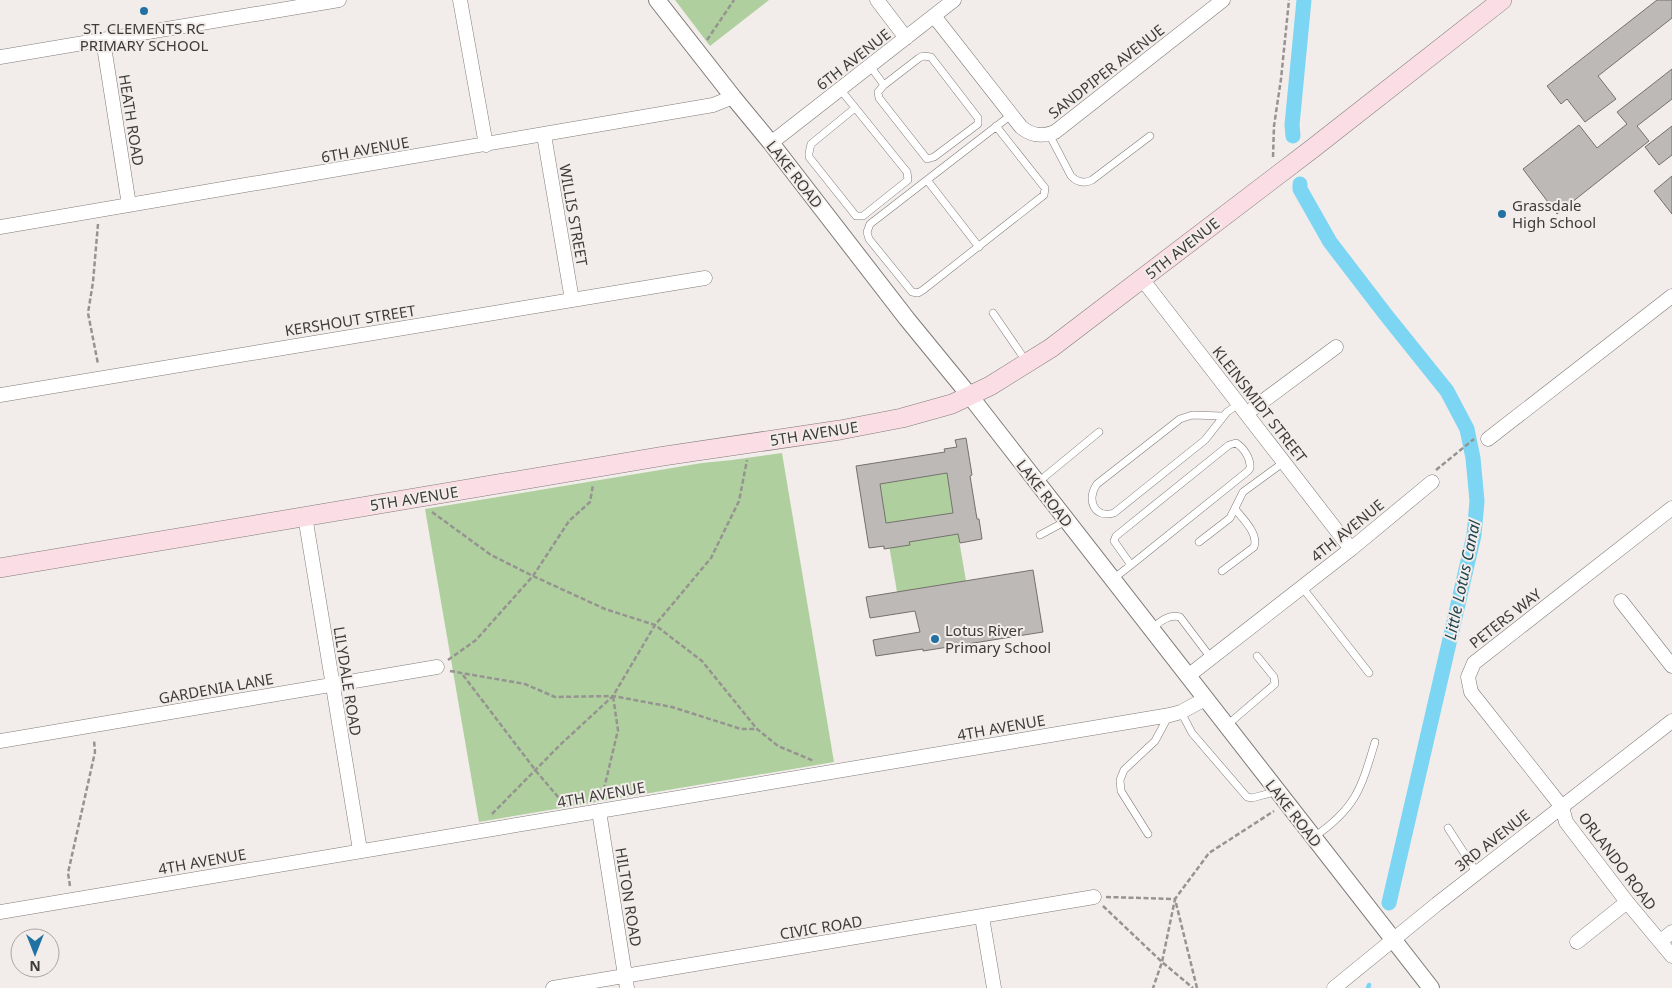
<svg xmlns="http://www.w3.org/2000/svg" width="1672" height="988" font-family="'Noto Sans',sans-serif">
<rect width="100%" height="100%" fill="#f2edea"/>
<path fill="#afd09e" d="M 675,0 L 769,0 L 710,46 Z
M 782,453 L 834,762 L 479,822 L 425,509 L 702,463 L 732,460 Z
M 947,473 L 953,513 L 886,523 L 880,484 Z
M 958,534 L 966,581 L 897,592 L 889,545 L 896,547 L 910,545 L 909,542 Z"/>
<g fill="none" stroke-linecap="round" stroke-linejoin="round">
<path stroke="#7cd6f3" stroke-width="4.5" d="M 1368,988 L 1369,985"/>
<path stroke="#7cd6f3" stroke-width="15" d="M 1293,136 L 1292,125 L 1304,0
M 1300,184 L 1300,189 L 1330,242 L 1386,315 L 1447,391 L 1467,429 L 1473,458 L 1477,501 L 1474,535 L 1389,903"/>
</g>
<path fill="#bdb9b6" stroke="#74706d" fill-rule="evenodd" d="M 1657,0 L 1672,0 L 1672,18 L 1598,76 L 1616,99 L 1585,122 L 1567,99 L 1561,104 L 1547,86 Z
M 1672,69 L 1672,99 L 1637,126 L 1649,141 L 1557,214 L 1523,169 L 1579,125 L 1597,148 L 1627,124 L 1617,112 Z
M 1672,126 L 1672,155 L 1659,165 L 1645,147 Z
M 1672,176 L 1672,214 L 1654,191 Z
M 966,438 L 972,475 L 970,476 L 977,519 L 979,519 L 982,539 L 960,543 L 958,534 L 909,542 L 910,545 L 884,549 L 884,546 L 869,548 L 856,466 L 945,452 L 944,449 L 957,447 L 955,440 ZM 947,473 L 953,513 L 886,523 L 880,484 Z
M 1033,570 L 1043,632 L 923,651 L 923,649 L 876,656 L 873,640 L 920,632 L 915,611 L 870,618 L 866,597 Z"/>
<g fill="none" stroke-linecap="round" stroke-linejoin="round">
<g stroke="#7f7b78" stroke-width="8">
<path id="service" d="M 870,66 L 884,85 L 919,58 L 923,56 L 931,57 L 978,118 L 978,124 L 934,157 L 927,159 L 879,98 L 878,92 L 884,85
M 840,89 L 907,172 L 908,180 L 863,216 L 856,216 L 809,157 L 809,153 L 811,144 L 855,108
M 996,126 L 1045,188 L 1044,195 L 923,290 L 918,293 L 912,292 L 869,239 L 867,232 L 870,224 L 1011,115
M 1049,134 L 1071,176 C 1077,182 1084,184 1092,180 L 1150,136
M 927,180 L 979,247
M 993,313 L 1026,361
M 1223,416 L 1192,415 L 1180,419 L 1097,484 C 1086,499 1094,519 1114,513 L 1205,440 L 1227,412 L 1239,404
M 1037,483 L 1099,432
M 1040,535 L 1066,521
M 1199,542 L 1230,518 L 1243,492 L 1284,462
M 1222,571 L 1254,547 C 1259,534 1243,519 1235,509
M 1113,579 L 1131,565 L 1248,471 L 1250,468 C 1251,459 1244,448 1236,443 L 1229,445 L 1116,536 L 1114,541 L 1131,565
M 1302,587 L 1369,673
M 1151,629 C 1160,622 1168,614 1180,617 L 1211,658
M 1181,712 L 1192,733 L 1247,797 L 1252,798 L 1278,791
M 1226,726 L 1275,684 L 1274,677 L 1257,656
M 1448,828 L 1477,873
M 1148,834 L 1121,791 L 1120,780 L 1124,770 L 1155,741 L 1169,715
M 1314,837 C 1356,808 1361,789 1375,742"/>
</g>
<g stroke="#7f7b78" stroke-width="15">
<path id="minor" d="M 460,0 L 486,145
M 877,0 L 906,38
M 934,16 L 1021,127 C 1032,136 1042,137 1055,132 L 1223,0
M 103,40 L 129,205
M 0,57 L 339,0
M 544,135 L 572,300
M 771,143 L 954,0
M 0,227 L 713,105 L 733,97
M 1142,279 L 1351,549
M 0,395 L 705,278
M 1247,413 L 1336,347
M 1488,439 L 1672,296
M 1672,508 L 1474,663 L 1468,677 L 1471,692 L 1562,807 L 1566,822 L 1627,902 L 1672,956
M 305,516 L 360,850
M 1621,601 L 1672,666
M 1188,676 L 1351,549 L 1432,482
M 0,741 L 437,667
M 599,811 L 627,988
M 0,912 L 1170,715 L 1181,712 L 1205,699
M 982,917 L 994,988
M 1661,941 L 1672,932
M 1577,942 L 1627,902
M 553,988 L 1094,897
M 1334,988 L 1437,904 L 1672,721"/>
</g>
<g stroke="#7f7b78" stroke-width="18">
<path id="tertiary" d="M 657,0 L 733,97 L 771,143 L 907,319 L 970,396 L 1431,988"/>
</g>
<g stroke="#7f7b78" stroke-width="20">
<path id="secondary" d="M 0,568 L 664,456 L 840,430 L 902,418 L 952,404 L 990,386 L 1051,348 L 1312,149 L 1502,0"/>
</g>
<path stroke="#969391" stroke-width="2.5" stroke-dasharray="5 2.5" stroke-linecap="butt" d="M 707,40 L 734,0
M 1273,157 L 1274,126 L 1281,79 L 1289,0
M 98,224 L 93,282 L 88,313 L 98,364
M 1436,470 L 1474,439
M 432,512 L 491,555 L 533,576 L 605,609 L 655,625 L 702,661 L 757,729 L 778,746 L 814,761
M 448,660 L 476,640 L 533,576 L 569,521 L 590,502 L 593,485
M 450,671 L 525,684 L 555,697 L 613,696 L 672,707 L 741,729 L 757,729
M 463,675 L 536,771 L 564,804
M 602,797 L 618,730 L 613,696
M 492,814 L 561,744 L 613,696 L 655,625 L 711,558 L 739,501 L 747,460
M 70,886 L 68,873 L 95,752 L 94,740
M 1106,897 L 1175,899 L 1162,962 L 1153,988
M 1103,906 L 1162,962 L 1193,988
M 1197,988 L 1175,899 L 1209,853 L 1274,811"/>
<use href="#service" stroke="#fff" stroke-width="7"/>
<use href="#minor" stroke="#fff" stroke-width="14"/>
<use href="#tertiary" stroke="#fff" stroke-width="16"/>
<use href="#secondary" stroke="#fbdde6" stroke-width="19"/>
</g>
<g fill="#2271a3" stroke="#f2edea" stroke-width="2">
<circle cx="144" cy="11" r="5"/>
<circle cx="1502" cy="214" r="5"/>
<circle cx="935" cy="639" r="5"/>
</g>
<g text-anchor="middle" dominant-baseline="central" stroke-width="4" stroke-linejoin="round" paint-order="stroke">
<g font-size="15" fill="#3d3c3a" stroke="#f2edea" text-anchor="start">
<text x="144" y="28" text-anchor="middle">ST. CLEMENTS RC<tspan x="144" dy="17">PRIMARY SCHOOL</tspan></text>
<text x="1512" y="205">Grassdale<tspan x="1512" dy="17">High School</tspan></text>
<text x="945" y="630">Lotus River<tspan x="945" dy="17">Primary School</tspan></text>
</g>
<g font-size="15" fill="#3d3c3a" stroke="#f2edea">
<text transform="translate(853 59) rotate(-38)">6TH AVENUE</text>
<text transform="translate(1106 71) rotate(-38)">SANDPIPER AVENUE</text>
<text transform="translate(132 120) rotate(81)">HEATH ROAD</text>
<text transform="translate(365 149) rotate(-10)">6TH AVENUE</text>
<text transform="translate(795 174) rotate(52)">LAKE ROAD</text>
<text transform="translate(574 215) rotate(80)">WILLIS STREET</text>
<text transform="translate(1182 248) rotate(-38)">5TH AVENUE</text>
<text transform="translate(350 320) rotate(-9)">KERSHOUT STREET</text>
<text transform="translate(1260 404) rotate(52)">KLEINSMIDT STREET</text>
<text transform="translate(814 433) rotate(-9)">5TH AVENUE</text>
<text transform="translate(1045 493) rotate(52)">LAKE ROAD</text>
<text transform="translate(414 498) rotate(-9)">5TH AVENUE</text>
<text transform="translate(1347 530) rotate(-39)">4TH AVENUE</text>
<text transform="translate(1505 618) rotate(-38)">PETERS WAY</text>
<text transform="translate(348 681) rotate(81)">LILYDALE ROAD</text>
<text transform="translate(216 688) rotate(-10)">GARDENIA LANE</text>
<text transform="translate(1001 727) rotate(-10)">4TH AVENUE</text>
<text transform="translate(601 794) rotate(-10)">4TH AVENUE</text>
<text transform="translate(1294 813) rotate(52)">LAKE ROAD</text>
<text transform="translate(1492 840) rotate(-38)">3RD AVENUE</text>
<text transform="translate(202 861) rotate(-10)">4TH AVENUE</text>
<text transform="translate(1618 861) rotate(53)">ORLANDO ROAD</text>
<text transform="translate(629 897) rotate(81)">HILTON ROAD</text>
<text transform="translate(821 927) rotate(-9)">CIVIC ROAD</text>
</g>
<g font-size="16" font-style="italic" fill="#1a4450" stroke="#f2edea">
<text transform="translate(1462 580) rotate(-78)">Little Lotus Canal</text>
</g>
</g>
<g transform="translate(35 953) rotate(180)"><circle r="24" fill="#f2edea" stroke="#aaa6a4"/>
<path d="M0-4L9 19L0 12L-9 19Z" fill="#2271a3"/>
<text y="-8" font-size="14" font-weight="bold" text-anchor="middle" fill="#3d3c3a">N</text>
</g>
</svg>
